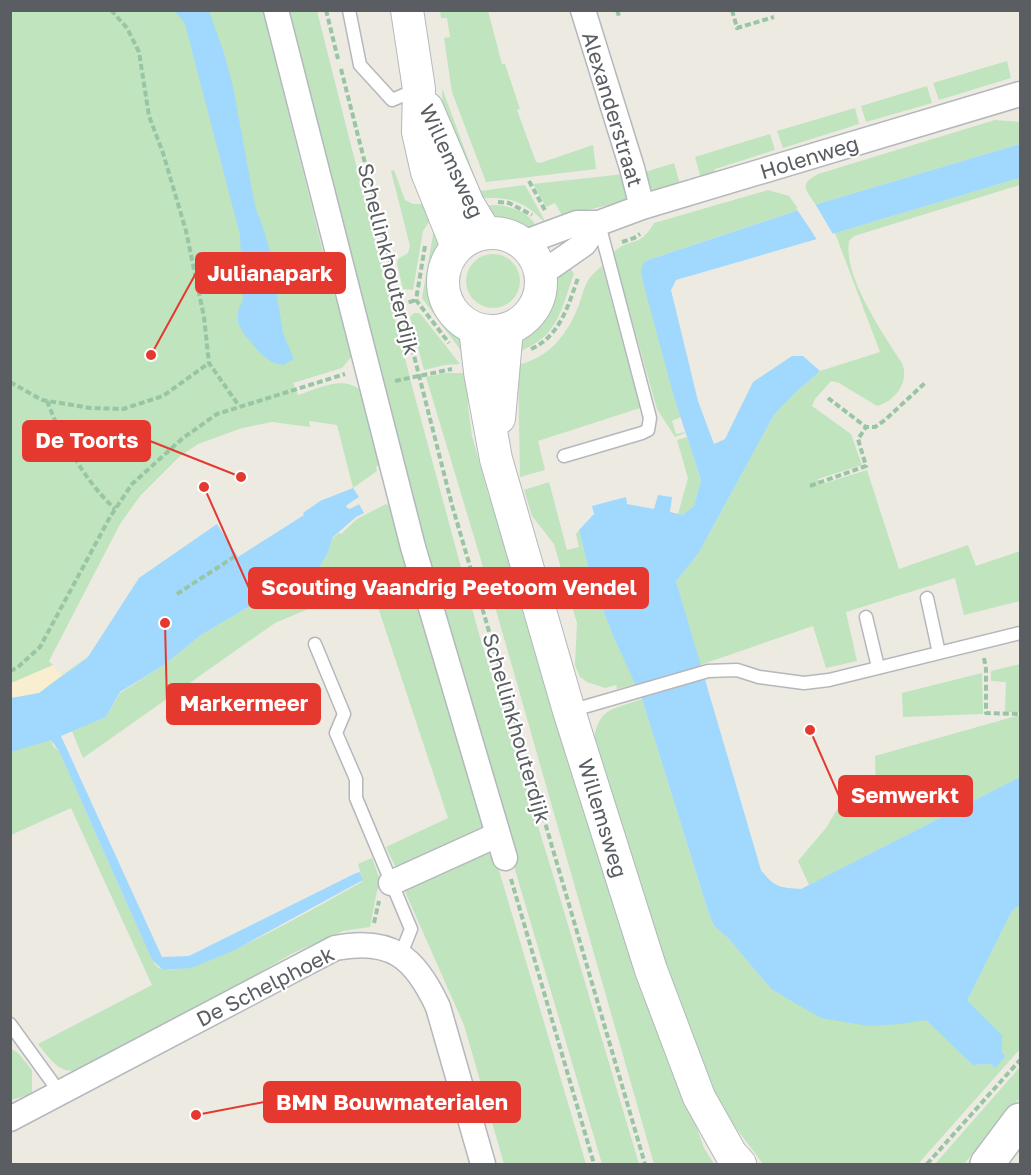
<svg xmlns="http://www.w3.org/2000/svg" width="1031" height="1175" font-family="'Golos Text',sans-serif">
<rect width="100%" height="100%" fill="#edeae2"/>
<path fill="#bfe4be" d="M 11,11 L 263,11 L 333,292 L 353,343 L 352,356 L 342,368 L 293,383 L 298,395 C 318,389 346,373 363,393 L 382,463 L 376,467 L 377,471 L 353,488 L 337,425 L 309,421 L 310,427 L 272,422 L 242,428 L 198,444 L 179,457 L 140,496 L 120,524 L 49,661 L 62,675 L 89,653 L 92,653 L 47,688 L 11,698 Z
M 287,11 L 317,11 L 412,386 L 479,634 L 557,888 L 639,1164 L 602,1164 L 466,704 Z
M 440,11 L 488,11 L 502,64 L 505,64 L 520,109 L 517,110 L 536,162 L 540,163 L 593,145 L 596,169 L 486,182 L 452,92 L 444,38 L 450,37 L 447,18 L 441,18 Z
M 1007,61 L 1011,78 L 939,100 L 933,83 Z
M 927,86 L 932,103 L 866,122 L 861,106 Z
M 442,88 L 480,191 L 525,185 L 546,223 C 540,219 535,212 528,208 C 512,197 494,197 476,199 L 443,124 Z
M 855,108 L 859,124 L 783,148 L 777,131 Z
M 995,120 L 1020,122 L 1020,144 L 814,205 L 815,204 C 805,188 799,185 818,174 Z
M 770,134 L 775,150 L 715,169 L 712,179 L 702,182 L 695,157 Z
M 674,163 L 681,188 L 653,196 L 645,172 Z
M 394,170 L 405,200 L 413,204 L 424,204 L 431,219 L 423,231 L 413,290 L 403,289 L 397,264 L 398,259 L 408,253 L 410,246 L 391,171 Z
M 624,174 L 632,200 L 586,210 L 564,219 L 555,203 L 546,207 L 533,184 Z
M 1020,178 L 1020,185 L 854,236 L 849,241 C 843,276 883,334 902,363 C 910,382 895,401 877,406 L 839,383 L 831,381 L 815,399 L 812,406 L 851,434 L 862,465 L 818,479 L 819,485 L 867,470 L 899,569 L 968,545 L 976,566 L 1020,551 L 1020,601 L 964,615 L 955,578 L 846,612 L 857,661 L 826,668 L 813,626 L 700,665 L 676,581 L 698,554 L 774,415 L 794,394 L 820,371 L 880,352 L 835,233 Z
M 768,190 L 789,196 L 799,210 L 645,261 L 674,397 L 681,417 L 672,421 L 676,434 L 685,432 L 685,433 L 675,437 L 657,409 L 613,253 C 628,237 640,249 654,223 Z
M 495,205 C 511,206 531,213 537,228 C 515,230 495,225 482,206 Z
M 434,229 L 445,248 C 430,281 434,306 462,329 L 464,355 L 422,298 Z
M466 281a27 27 0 1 1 54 0a27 27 0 1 1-54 0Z
M 568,264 L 574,274 C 560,311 559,338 515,353 L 522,333 L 541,313 L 546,305 L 552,283 Z
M 602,266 L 640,408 L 538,441 L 545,470 L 520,477 L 518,365 C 550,357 567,335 579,305 C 585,287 585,279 602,266 Z
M 414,313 L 419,313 L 423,317 L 460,364 L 445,365 L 424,370 L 410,317 Z
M 446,373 L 467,373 L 468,406 L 472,436 L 489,497 L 495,496 L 663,1034 L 704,1148 L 714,1164 L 654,1164 L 498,617 L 426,377 Z
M 687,437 L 701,480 L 694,506 L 683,515 L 678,514 L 688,478 L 677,440 Z
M 549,482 L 567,550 L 579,547 L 576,534 L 579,530 L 591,578 L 611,631 L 636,684 L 617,689 L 616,685 L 605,688 L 587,682 L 580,677 L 575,665 L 577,623 L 566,586 L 554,544 L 532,516 L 524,490 Z
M 386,504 L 394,509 L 482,813 L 482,827 L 480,832 L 399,868 L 395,866 L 386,847 L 448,818 L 370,583 L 275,623 L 83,758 L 72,731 L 106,717 L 120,693 L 164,665 L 201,635 L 255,603 L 296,585 L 318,569 L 328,553 L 333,538 L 339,533 L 341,534 L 357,519 Z
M 1020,664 L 1020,712 L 1005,712 L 1006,682 L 991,681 L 991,671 Z
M 982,673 L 983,714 L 903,717 L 902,693 Z
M 642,699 L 709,914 L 714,926 L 729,939 L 771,989 L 791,1000 L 926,1020 L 976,1065 L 991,1064 L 995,1067 L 1006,1056 L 1002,1052 L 1002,1035 L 969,1002 L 968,999 L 1012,911 L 1020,905 L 1020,1049 L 918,1164 L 763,1164 L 733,1124 L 711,1086 L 685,1026 L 593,746 C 598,706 610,711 642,699 Z
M 1020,715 L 1020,777 L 809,885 L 798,861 L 826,828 L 845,796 L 876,787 L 875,756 Z
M 51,739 L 53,746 L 59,751 L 152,960 C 155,964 157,968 162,969 C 198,978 323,903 360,883 L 363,880 L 358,864 L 372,858 L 381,883 L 377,891 L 370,927 L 343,931 L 293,953 L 97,1066 C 63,1076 59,1071 38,1044 L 152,985 L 71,808 L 11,835 L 10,752 Z
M 486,851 L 495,857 L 586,1164 L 504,1164 L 464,1025 L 403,887 Z
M 10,1048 L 18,1053 L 32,1070 L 32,1094 L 11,1100 Z
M 1020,1067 L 1020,1098 L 964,1164 L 935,1164 Z"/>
<path fill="#f9eed0" d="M 89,653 L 92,653 L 39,693 L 11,698 L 11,683 L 53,665 L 62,675 Z"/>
<path fill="#a1d8fd" d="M 175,11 L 209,11 L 224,53 L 233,87 L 255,206 L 265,233 L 277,280 L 276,290 L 283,333 L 294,359 L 283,365 L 272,362 L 261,354 L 244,334 L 238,323 L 238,311 L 243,300 L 240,235 L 185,24 Z
M 1020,144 L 1020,178 L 832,234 L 827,227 L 814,235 L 817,239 L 676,280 L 671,290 L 698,401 L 714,444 L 725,439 L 753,382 L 792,356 L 803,356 L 820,371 L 794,394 L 774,415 L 698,554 L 676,581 L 761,870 C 774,887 780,888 801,889 L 1020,777 L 1020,905 L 1012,911 L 968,999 L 969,1002 L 1002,1035 L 1002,1052 L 1006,1056 L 995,1068 L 991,1064 L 973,1065 L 926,1020 L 900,1024 L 869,1026 L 821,1018 L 771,989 L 729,939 L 714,926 L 709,914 L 642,699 L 611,631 L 591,578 L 579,530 L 594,514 L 592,506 L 626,497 L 627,504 L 654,509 L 658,495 L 672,497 L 670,512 L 683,515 L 694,506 L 701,480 L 674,397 L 643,282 L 641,269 L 645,261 L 799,210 L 802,216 L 814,205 Z
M 353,488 L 359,497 L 347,505 L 346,507 L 350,509 L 359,504 L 364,513 L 356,517 L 333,537 L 328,553 L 318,569 L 296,585 L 255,603 L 201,635 L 164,665 L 120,692 L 106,717 L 61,736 L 162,957 L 189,956 L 356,873 L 360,872 L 363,880 L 233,951 L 191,968 L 163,970 L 152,960 L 59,751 L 51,740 L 11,752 L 11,698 L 39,693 L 88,657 L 139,578 L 217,524 L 238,557 L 304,515 L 303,513 L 320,501 Z"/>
<path fill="#edeae2" d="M 814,202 L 833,234 L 829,236 L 826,231 L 818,236 L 818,241 L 796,208 L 800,207 L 803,212 L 812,207 Z"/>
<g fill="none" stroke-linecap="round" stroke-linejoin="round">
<g stroke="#b4b8bc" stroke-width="15">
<path id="service" d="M 349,10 L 360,65 L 392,100 L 418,89
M 564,456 L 642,433 L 648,430 L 650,418 L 599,224
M 927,598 L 939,653
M 866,617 L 878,667
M 315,644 L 344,714 L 336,733 L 356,779 L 356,798 L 411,929 L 401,954
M 570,711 L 708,671 L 737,670 L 759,677 L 804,683 L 829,680 L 1020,633
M 10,1024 L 60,1093"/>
</g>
<g stroke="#b4b8bc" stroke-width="27">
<path id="minor" d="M 276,10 L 413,547 L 505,858
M 583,10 L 632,168 L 642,207
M 523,243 L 577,223 L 599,223 L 642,207 L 1020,94
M 541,274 L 584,244 L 599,223
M 391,883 L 497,835
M 10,1119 L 335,948 C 391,937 415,957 438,1007 L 483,1164"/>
</g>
<g stroke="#b4b8bc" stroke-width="34">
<path id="tertiary" d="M 407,10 L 419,89 L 418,132 L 427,172 L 457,247
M 427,108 L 468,204 L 485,232
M443 282a49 49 0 1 1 98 0a49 49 0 1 1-98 0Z
M 475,328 L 480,372 L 496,459 L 569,711 L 651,970 L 699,1097 L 731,1154 L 740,1164
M 499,418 L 507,329"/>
</g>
<g stroke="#b5b9be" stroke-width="36">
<path id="secondary" d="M 987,1164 L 1020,1120"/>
</g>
<path stroke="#98c5a3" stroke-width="4" stroke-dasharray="6 3" stroke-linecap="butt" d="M 111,10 L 127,28 L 139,52 L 149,116 L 163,153 L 186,231 L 204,317 L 209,363 L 239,406
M 326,10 L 338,59
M 617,10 L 619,16
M 732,10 L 737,28 L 774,17
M 341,69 L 452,505 L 645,1164
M 529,181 L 546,212
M 498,202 L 509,203 L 532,215
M 622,242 L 634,238 L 640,234
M 425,246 L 416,300 L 449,343
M 400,305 L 416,300
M 531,349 C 560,336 568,306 578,278
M 395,381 L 452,369
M 10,382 L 42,400 L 90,408 L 123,409 L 163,396 L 209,363
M 828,398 L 866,427
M 47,401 C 62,440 85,481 115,509
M 810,486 L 866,466 L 858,439 L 866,427 L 875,427 L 885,420 L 926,382
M 177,594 L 237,555
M 984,658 L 986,669 L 986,713 L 1020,714
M 10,671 L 17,668 L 40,647 L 110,517 L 132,484 L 183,438 L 217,414 L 345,374
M 511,879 L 594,1164
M 374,923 L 379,901
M 927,1164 L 1020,1060"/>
<use href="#service" stroke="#fff" stroke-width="12"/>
<use href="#minor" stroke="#fff" stroke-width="24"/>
<use href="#tertiary" stroke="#fff" stroke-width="32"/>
<use href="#secondary" stroke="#fff" stroke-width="33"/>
</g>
<g text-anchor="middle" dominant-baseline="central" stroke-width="4.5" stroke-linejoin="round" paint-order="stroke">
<g font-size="21" fill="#5a5e62" stroke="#fff">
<text transform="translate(613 109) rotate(73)">Alexanderstraat</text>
<text transform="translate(809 157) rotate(-17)">Holenweg</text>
<text transform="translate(452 161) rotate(65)">Willemsweg</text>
<text transform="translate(389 259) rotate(76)">Schellinkhouterdijk</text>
<text transform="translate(517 728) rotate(74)">Schellinkhouterdijk</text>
<text transform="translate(603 818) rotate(73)">Willemsweg</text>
<text transform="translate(265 986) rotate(-27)">De Schelphoek</text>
</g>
</g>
<path fill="none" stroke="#e5382f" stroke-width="2" d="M151 355L196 273M241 477L150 441M204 487L249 588M165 623L167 704M810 730L839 796M196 1115L264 1102"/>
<g fill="#e5382f" stroke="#fff" stroke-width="2">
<circle cx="151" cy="355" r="6"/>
<circle cx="241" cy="477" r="6"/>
<circle cx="204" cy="487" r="6"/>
<circle cx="165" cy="623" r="6"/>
<circle cx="810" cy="730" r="6"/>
<circle cx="196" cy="1115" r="6"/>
</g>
<g fill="#e5382f" stroke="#e5382f" stroke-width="2">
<rect x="196" y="253" width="149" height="40" rx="6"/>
<rect x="23" y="421" width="127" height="40" rx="6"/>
<rect x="249" y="568" width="399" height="40" rx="6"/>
<rect x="167" y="684" width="153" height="40" rx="6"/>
<rect x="839" y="776" width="133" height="40" rx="6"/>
<rect x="264" y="1082" width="256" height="40" rx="6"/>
</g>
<g font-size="22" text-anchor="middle" font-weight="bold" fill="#fff">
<text x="270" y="281">Julianapark</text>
<text x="87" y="448">De Toorts</text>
<text x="449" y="595">Scouting Vaandrig Peetoom Vendel</text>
<text x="244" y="711">Markermeer</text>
<text x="905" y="803">Semwerkt</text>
<text x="392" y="1110">BMN Bouwmaterialen</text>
</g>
<rect width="1031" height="1175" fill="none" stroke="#5a5e62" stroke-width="24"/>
</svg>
